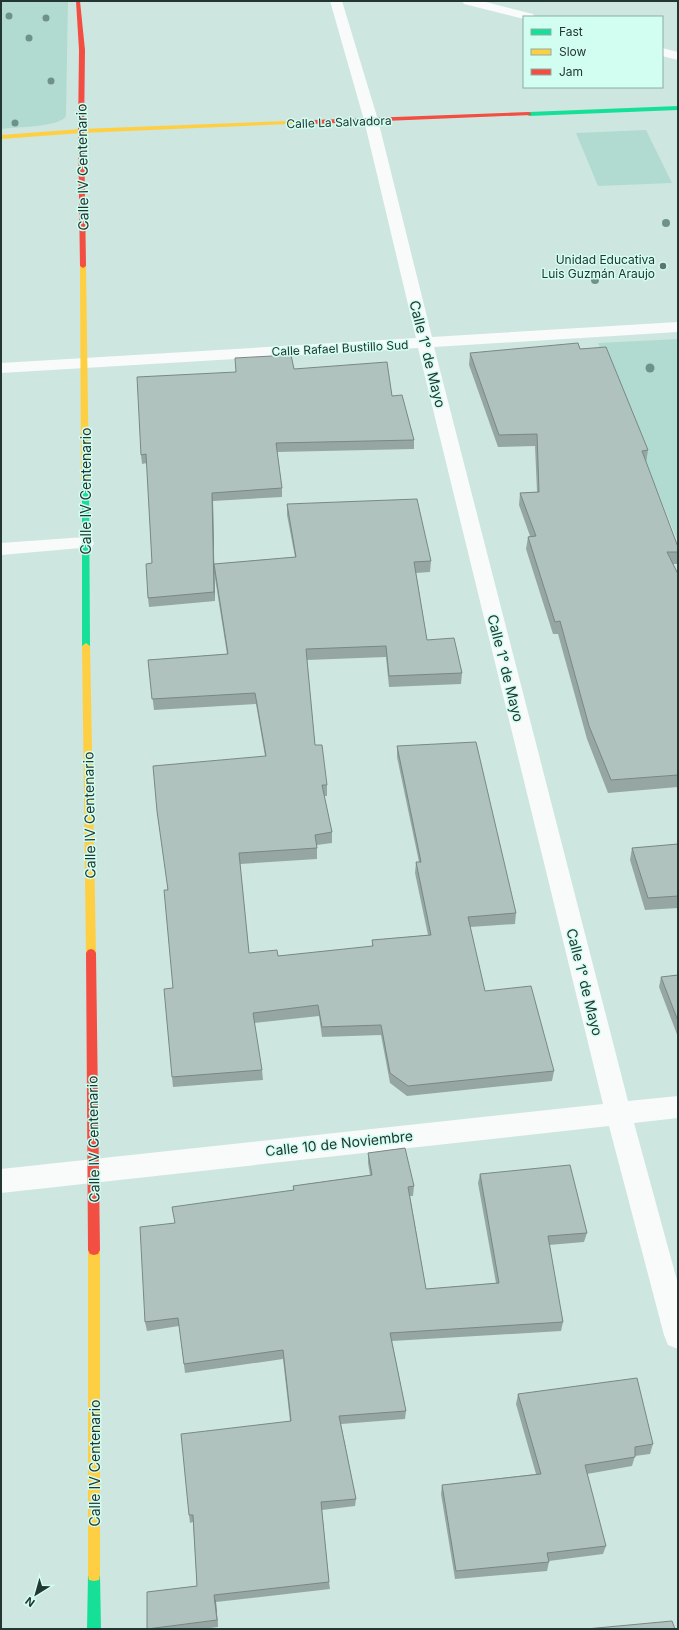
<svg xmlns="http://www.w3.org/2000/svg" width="679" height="1630" font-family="Inter,sans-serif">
<rect width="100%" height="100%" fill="#cee6e0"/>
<path fill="#b1dbd0" d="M 1,1 L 68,1 L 66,116 C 61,127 15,127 1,129 Z
M 646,130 L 672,183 L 598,186 L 576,133 Z
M 678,339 L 678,542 L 598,343 Z"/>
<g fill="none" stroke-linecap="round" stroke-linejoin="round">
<path fill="#f8fbfa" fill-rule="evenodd" d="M 330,1 L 342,1 L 378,120 L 432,337 L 678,322 L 678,332 L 434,347 L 628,1101 L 678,1096 L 678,1118 L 634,1123 L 678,1284 L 678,1349 L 668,1345 L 664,1335 L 609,1126 L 1,1193 L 1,1169 L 603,1104 L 418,348 L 1,373 L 1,363 L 416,338 L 364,120 Z
M 462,1 L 482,1 L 533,14 L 535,17 L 524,17 L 524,19 L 464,4 Z
M 662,48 L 678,52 L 678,60 L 662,56 Z
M 85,537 L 92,539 L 94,543 L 92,547 L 1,555 L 1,543 Z"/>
<path fill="#16e098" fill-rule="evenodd" d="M 678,106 L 678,110 L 529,116 L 526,114 L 529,112 Z
M 82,478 L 88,478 L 89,480 L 90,646 L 86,649 L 82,646 Z
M 94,1569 L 99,1570 L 100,1575 L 101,1629 L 87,1629 L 88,1575 L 89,1570 Z"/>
<path fill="#ffcf43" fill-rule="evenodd" d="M 313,120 L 315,121 L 315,123 L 81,133 L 1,139 L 1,135 L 81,129 Z
M 83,264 L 86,266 L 89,480 L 85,482 L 81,480 L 80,266 Z
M 86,643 L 90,646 L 96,953 L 94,956 L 91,957 L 88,956 L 86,953 L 82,646 Z
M 94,1245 L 98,1246 L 100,1250 L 100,1575 L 99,1580 L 94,1581 L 89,1580 L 88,1575 L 88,1250 L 90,1246 Z"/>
<path fill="#f24e42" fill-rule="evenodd" d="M 76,1 L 80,1 L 85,50 L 84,131 L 86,266 L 83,268 L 80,266 L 78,131 L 79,50 Z
M 529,112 L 531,113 L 531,115 L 313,124 L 310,122 L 313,120 Z
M 91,949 L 94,950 L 96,953 L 100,1250 L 98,1254 L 94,1255 L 90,1254 L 88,1250 L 86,953 L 88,950 Z"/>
</g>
<g fill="#6e9189">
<circle cx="9" cy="16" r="3.5"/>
<circle cx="46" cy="18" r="3.5"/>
<circle cx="29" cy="38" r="3.5"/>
<circle cx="51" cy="81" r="3.5"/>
<circle cx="15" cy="123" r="3.5"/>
<circle cx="666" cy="223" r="4"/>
<circle cx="595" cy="280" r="4"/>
<circle cx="650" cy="368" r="4.5"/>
</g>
<path fill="#96a7a3" d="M 580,349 L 648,450 L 646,463 L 678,547 L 678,560 L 677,564 L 673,564 L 678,574 L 678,787 L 608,793 L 587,739 L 558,634 L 553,634 L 526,549 L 528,537 L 530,536 L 519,505 L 520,493 L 537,492 L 535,446 L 498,447 L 469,365 L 470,353 Z
M 294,369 L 392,396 L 414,440 L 414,449 L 277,452 L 282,488 L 282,497 L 213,501 L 214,564 L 295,557 L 287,515 L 287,504 L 431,561 L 430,572 L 416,573 L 427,640 L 462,673 L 461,684 L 389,687 L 386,657 L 307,660 L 315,745 L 327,785 L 327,796 L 324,796 L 332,832 L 332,843 L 317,845 L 317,859 L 240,864 L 249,953 L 278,956 L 372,947 L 372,940 L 428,935 L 415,873 L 416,862 L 419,862 L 397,757 L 397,746 L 516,913 L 515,924 L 470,927 L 485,991 L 554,1071 L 552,1081 L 407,1096 L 390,1083 L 381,1035 L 322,1037 L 319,1016 L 254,1023 L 262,1070 L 263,1080 L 173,1087 L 172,1077 L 173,988 L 167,890 L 265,756 L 256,704 L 154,710 L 148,660 L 227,654 L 214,572 L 215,601 L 149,607 L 148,598 L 152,563 L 147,463 L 142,464 L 141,455 Z
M 678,844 L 678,908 L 645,910 L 630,860 L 632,848 Z
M 678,975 L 678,1037 L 659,987 L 661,977 Z
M 368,1153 L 414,1186 L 413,1196 L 410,1196 L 426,1289 L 496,1283 L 478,1183 L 480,1174 L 587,1233 L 584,1242 L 549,1245 L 563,1322 L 561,1331 L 392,1341 L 406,1411 L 405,1419 L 341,1424 L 356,1499 L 355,1506 L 322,1510 L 329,1582 L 330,1589 L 216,1602 L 218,1627 L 203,1629 L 147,1629 L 147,1592 L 197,1586 L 193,1522 L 190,1523 L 189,1515 L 290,1421 L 283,1359 L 185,1373 L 179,1326 L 147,1331 L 145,1322 L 293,1190 L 293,1186 L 370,1175 L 368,1163 Z
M 518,1394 L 653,1444 L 650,1454 L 635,1456 L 632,1466 L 587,1474 L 606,1546 L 603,1554 L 549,1561 L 549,1562 L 547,1571 L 455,1579 L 441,1494 L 442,1485 L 536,1474 L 516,1404 Z"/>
<path fill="#7a8884" d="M 212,493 L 213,501 L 215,601 L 214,592 Z
M 214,1595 L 216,1602 L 218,1627 L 217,1620 Z"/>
<path fill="#afc2bd" stroke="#7a8884" d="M 578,343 L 580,349 L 606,347 L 648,450 L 642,451 L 678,547 L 678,552 L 667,552 L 678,574 L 678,775 L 611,780 L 589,726 L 560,621 L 555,622 L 528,537 L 536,536 L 520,493 L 539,492 L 537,434 L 499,435 L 470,353 Z
M 291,355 L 294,369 L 387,362 L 392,396 L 402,395 L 414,440 L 276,443 L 282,488 L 212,493 L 214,592 L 148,598 L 146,564 L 152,563 L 146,454 L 141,455 L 137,377 L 236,372 L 235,358 Z
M 417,499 L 431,561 L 414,562 L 427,640 L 454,638 L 462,673 L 389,676 L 386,646 L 306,649 L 315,745 L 322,745 L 327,785 L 322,785 L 332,832 L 315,835 L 317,848 L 239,853 L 249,953 L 277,950 L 278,956 L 373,946 L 372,940 L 431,935 L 416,862 L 421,862 L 397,746 L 476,742 L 516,913 L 468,917 L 485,991 L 531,986 L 554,1071 L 408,1086 L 390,1073 L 381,1025 L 322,1027 L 318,1005 L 253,1013 L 262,1070 L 172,1077 L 164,989 L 173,988 L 164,890 L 168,890 L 157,811 L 153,766 L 266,756 L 255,693 L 152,699 L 148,660 L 228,654 L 214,564 L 296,557 L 287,504 Z
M 678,844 L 678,896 L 648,898 L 632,848 Z
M 678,975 L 678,1021 L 661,977 Z
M 405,1148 L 414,1186 L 408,1187 L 426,1289 L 499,1283 L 480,1174 L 570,1165 L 587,1233 L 548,1236 L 563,1322 L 390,1333 L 406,1411 L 339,1416 L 356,1499 L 321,1502 L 329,1582 L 214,1595 L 217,1620 L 147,1629 L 147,1592 L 197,1586 L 193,1515 L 189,1515 L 181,1434 L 291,1421 L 283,1350 L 184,1364 L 178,1318 L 145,1322 L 140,1227 L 175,1223 L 172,1207 L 294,1190 L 293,1186 L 372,1175 L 368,1153 Z
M 637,1378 L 653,1444 L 635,1447 L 635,1457 L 585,1465 L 606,1546 L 547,1553 L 549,1562 L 456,1571 L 442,1485 L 541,1474 L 518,1394 Z
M 672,1621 L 675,1629 L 586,1629 Z"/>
<circle fill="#60746e" stroke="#d1fef1" stroke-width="1.5" cx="663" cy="266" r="4"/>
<g text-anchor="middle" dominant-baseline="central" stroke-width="3" stroke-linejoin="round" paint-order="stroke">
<g font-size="12" fill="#243631" stroke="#d1fef1">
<text transform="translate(339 122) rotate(-2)">Calle La Salvadora</text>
<text transform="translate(340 348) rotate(-3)">Calle Rafael Bustillo Sud</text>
</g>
<g font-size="12" fill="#243631" stroke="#d1fef1" text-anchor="end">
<text x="655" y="259">Unidad Educativa<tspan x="655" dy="14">Luis Guzmán Araujo</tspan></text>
</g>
<g font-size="14" fill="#243631" stroke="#d1fef1">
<text transform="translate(82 167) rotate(-91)">Calle IV Centenario</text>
<text transform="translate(428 354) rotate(76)">Calle 1° de Mayo</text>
<text transform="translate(85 491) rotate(-90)">Calle IV Centenario</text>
<text transform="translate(506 668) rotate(76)">Calle 1° de Mayo</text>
<text transform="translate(89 815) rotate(-91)">Calle IV Centenario</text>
<text transform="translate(585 982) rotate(76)">Calle 1° de Mayo</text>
<text transform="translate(93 1139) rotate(-91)">Calle IV Centenario</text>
<text transform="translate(339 1143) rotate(-6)">Calle 10 de Noviembre</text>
<text transform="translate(94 1463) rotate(-90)">Calle IV Centenario</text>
</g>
</g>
<rect width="679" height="1630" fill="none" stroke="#243631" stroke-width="4"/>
<rect x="523" y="16" width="140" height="72" fill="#d1fef1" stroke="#8caea4"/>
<rect x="531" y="29" width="20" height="6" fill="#16e098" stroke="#8caea4"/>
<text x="559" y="36" font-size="12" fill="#243631">Fast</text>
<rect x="531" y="49" width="20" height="6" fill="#ffcf43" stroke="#8caea4"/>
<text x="559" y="56" font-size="12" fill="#243631">Slow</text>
<rect x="531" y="69" width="20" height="6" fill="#f24e42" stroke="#8caea4"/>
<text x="559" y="76" font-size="12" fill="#243631">Jam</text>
<g transform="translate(36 1594) rotate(217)" stroke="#d1fef1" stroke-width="3" paint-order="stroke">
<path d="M0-3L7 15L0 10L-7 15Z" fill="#243631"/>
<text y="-6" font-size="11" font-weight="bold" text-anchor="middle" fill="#243631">N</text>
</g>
</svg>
